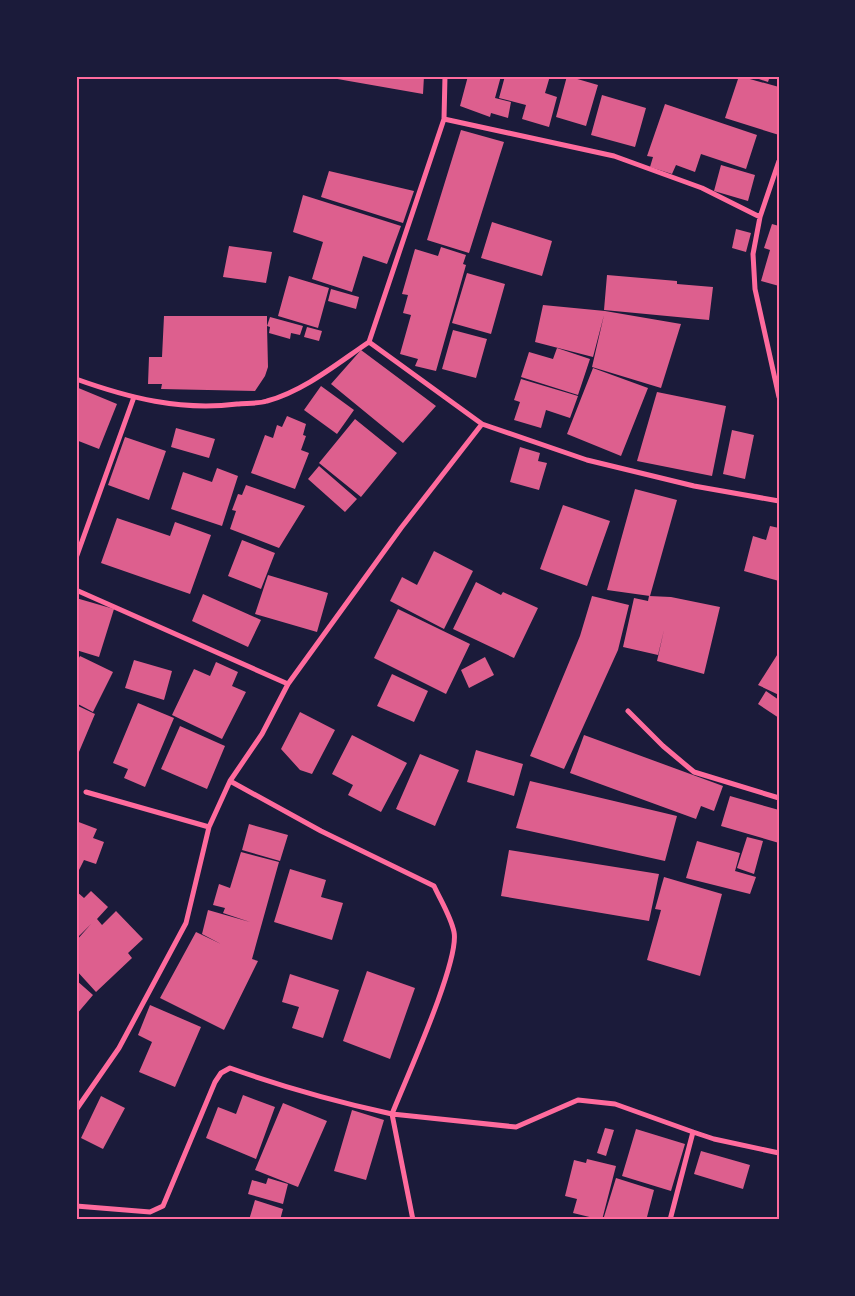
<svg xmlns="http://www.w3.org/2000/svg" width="855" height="1296" font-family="'Archivo Narrow',sans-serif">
<rect width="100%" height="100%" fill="#1b1b3a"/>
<path fill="#dd5f8e" d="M 326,76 L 424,76 L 423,94 L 326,77 Z
M 468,76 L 501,76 L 495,98 L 511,102 L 508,118 L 491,113 L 490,117 L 460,106 Z
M 505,76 L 550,76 L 545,93 L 557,97 L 549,127 L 522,119 L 526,105 L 499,98 Z
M 567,76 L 598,85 L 586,126 L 556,117 Z
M 739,76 L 779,87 L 779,135 L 725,118 Z
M 750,76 L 770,76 L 768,82 Z
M 602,95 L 646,108 L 635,147 L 591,135 Z
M 665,104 L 757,135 L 746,169 L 701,154 L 695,172 L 676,165 L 672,174 L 650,167 L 653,157 L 647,156 Z
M 461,130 L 504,142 L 469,253 L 427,240 Z
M 721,165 L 755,175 L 748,201 L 714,191 Z
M 329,171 L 414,191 L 403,223 L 321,197 Z
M 303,195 L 401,226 L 387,264 L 363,256 L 352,292 L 312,279 L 323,242 L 293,232 Z
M 492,222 L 552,241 L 542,276 L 481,258 Z
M 772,224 L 779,226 L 779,286 L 761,281 L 770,250 L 764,248 Z
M 736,229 L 751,233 L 746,252 L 732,248 Z
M 229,246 L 272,252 L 266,283 L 223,277 Z
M 441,247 L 466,255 L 463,264 L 466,265 L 436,371 L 415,366 L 418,359 L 400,354 L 411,315 L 403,313 L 408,295 L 402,294 L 415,249 L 438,256 Z
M 467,273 L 505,284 L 491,334 L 452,323 Z
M 607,275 L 677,281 L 677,284 L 713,287 L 709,320 L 604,310 Z
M 289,276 L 329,288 L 318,328 L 278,316 Z
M 331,289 L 359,297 L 356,309 L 328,301 Z
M 543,305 L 605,311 L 681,324 L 661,388 L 592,367 L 604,315 L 593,357 L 535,342 Z
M 164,316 L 267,316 L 267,326 L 270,317 L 303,326 L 300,335 L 291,333 L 290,339 L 269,333 L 270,327 L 267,326 L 268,367 L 265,376 L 255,391 L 161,389 L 162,384 L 148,384 L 149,357 L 162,357 Z
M 307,327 L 322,331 L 319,341 L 304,337 Z
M 453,330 L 487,339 L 476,378 L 442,369 Z
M 557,348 L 590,359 L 578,395 L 521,377 L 529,352 L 553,359 Z
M 361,350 L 436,406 L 403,443 L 331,384 Z
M 593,368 L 648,388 L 621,456 L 567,434 Z
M 521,379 L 578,396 L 570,418 L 546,410 L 541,428 L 514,420 L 520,402 L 514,400 Z
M 321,386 L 354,410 L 337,434 L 304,410 Z
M 76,387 L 117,404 L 99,449 L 76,440 Z
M 657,392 L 726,406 L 712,476 L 637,461 Z
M 287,416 L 306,424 L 303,435 L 306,436 L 301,450 L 309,453 L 295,489 L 251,473 L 265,435 L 273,438 L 277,425 L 282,427 Z
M 355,419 L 397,453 L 361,497 L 319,463 Z
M 176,428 L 215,439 L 209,458 L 171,447 Z
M 732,430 L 754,435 L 745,479 L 723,474 Z
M 125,437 L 166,451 L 149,500 L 108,485 Z
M 520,447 L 540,453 L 538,461 L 547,463 L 539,490 L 510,482 Z
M 319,466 L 357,499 L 345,512 L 308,479 Z
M 217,468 L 238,476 L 222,526 L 171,509 L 183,472 L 212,482 Z
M 246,485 L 305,506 L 279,548 L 230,529 L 236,511 L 232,510 L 238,494 L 242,495 Z
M 635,489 L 677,500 L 650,596 L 607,590 Z
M 563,505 L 610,521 L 587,586 L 540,569 Z
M 117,518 L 170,536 L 175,522 L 211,535 L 190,594 L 101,563 Z
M 770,526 L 779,528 L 779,581 L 744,571 L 753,536 L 766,540 Z
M 242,540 L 275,553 L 261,589 L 228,576 Z
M 434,551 L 473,571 L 444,629 L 390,601 L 402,577 L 417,585 Z
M 268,575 L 328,593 L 317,632 L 255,614 Z
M 476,582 L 501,595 L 503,592 L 538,608 L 514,658 L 453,629 Z
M 203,594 L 261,620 L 248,647 L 192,621 Z
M 592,596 L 629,605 L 618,650 L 564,769 L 530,756 L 580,636 Z
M 649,596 L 671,597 L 720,607 L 704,674 L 657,661 L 664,630 L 658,655 L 623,647 L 634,598 L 648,601 Z
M 76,598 L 114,609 L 99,657 L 76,650 Z
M 398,609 L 470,644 L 446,694 L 374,658 Z
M 779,652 L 779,695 L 758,685 Z
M 80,656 L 113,672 L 93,712 L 76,703 L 76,663 Z
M 485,657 L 494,675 L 469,688 L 461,670 Z
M 134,660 L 172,671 L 164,700 L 125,688 Z
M 216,662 L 238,672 L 232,686 L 246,692 L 222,739 L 172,715 L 194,669 L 210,676 Z
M 392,674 L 428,691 L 414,722 L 377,706 Z
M 766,691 L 779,700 L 779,718 L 758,704 Z
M 138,703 L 174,718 L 145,787 L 124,778 L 128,769 L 113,763 Z
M 76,705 L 95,714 L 76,759 Z
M 300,712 L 335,730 L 312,774 L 300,770 L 281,749 Z
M 180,726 L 225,746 L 207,789 L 161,769 Z
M 352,735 L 407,763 L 381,812 L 348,795 L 353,785 L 332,774 Z
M 584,735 L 723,786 L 714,811 L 701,806 L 696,819 L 570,773 Z
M 476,750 L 523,764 L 514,796 L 467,782 Z
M 420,754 L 459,770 L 435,826 L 396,809 Z
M 530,781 L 677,816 L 665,861 L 516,828 Z
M 730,796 L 779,810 L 779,843 L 721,826 Z
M 76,821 L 97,829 L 93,838 L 104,842 L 96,864 L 84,860 L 79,870 L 76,868 Z
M 249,824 L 288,835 L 280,861 L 242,850 Z
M 747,837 L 763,841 L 754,874 L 737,868 Z
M 697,841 L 740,853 L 735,871 L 756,877 L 750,894 L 686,878 Z
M 509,850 L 659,874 L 649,921 L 501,896 Z
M 241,852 L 279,862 L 252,959 L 258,961 L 224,1030 L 160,998 L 196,932 L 221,944 L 202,934 L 208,910 L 250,922 L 223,913 L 225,908 L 213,905 L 219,884 L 230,888 Z
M 290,869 L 326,880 L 321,897 L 343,903 L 332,940 L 274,922 Z
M 664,877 L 722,894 L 700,976 L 647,960 L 661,910 L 655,909 Z
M 76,891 L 84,898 L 91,891 L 108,907 L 97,919 L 102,925 L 116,911 L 143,939 L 128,953 L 132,958 L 96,992 L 76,970 L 76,941 L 91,924 L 76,939 Z
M 367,971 L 415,988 L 390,1059 L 343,1041 Z
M 290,974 L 339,990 L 323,1038 L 292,1028 L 299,1007 L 282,1002 Z
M 76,980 L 93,995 L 76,1015 Z
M 150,1005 L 201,1027 L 175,1087 L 139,1072 L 152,1042 L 138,1035 Z
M 243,1095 L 275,1107 L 256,1159 L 206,1138 L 218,1107 L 236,1114 Z
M 101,1096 L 125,1108 L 103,1149 L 81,1138 Z
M 283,1103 L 327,1121 L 298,1187 L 255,1170 Z
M 352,1110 L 384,1120 L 366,1180 L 334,1171 Z
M 605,1128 L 614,1130 L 606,1156 L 597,1153 Z
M 636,1129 L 685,1144 L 671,1191 L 622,1176 Z
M 701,1151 L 750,1165 L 743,1189 L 694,1174 Z
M 587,1159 L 616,1166 L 602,1220 L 573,1213 L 577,1199 L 565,1196 L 574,1160 L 586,1163 Z
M 268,1178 L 288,1184 L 283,1204 L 248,1194 L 252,1180 L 266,1184 Z
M 616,1178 L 654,1190 L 647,1217 L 655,1220 L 603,1220 Z
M 255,1200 L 283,1209 L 280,1220 L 249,1220 Z"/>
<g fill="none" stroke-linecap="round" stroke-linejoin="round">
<path stroke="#ff6b9d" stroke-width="5" d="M 445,76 L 444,119 L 369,342 L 482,424 L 587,460 L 694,486 L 779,501
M 444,119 L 614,156 L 702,188 L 760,217
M 779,161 L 760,217 L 753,254 L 755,289 L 779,397
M 76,379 C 129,398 180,411 237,404 C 246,403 258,404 267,401 C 304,391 338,363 369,342
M 76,558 L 134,397
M 76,590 L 288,684
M 628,711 L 663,746 L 694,772 L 779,798
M 86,792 L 209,827
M 76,1110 L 119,1048 L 186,923 L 209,827 L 230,781 L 262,734 L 288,684 L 401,528 L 482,424
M 76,1206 L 150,1212 L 163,1206 L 215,1082 L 221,1073 L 230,1068 C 283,1087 337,1102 392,1114 C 405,1081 460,961 454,932 C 451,917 441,901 434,886 L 321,831 L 230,781
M 413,1220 L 392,1114 L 516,1127 L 578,1100 L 615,1104 L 693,1132
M 670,1220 L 693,1132 L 714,1139 L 779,1153"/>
</g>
<rect width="855" height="1296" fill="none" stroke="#1b1b3a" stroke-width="155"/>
<rect x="78" y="78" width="700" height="1140" fill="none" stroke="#ff6b9d" stroke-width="2"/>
</svg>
